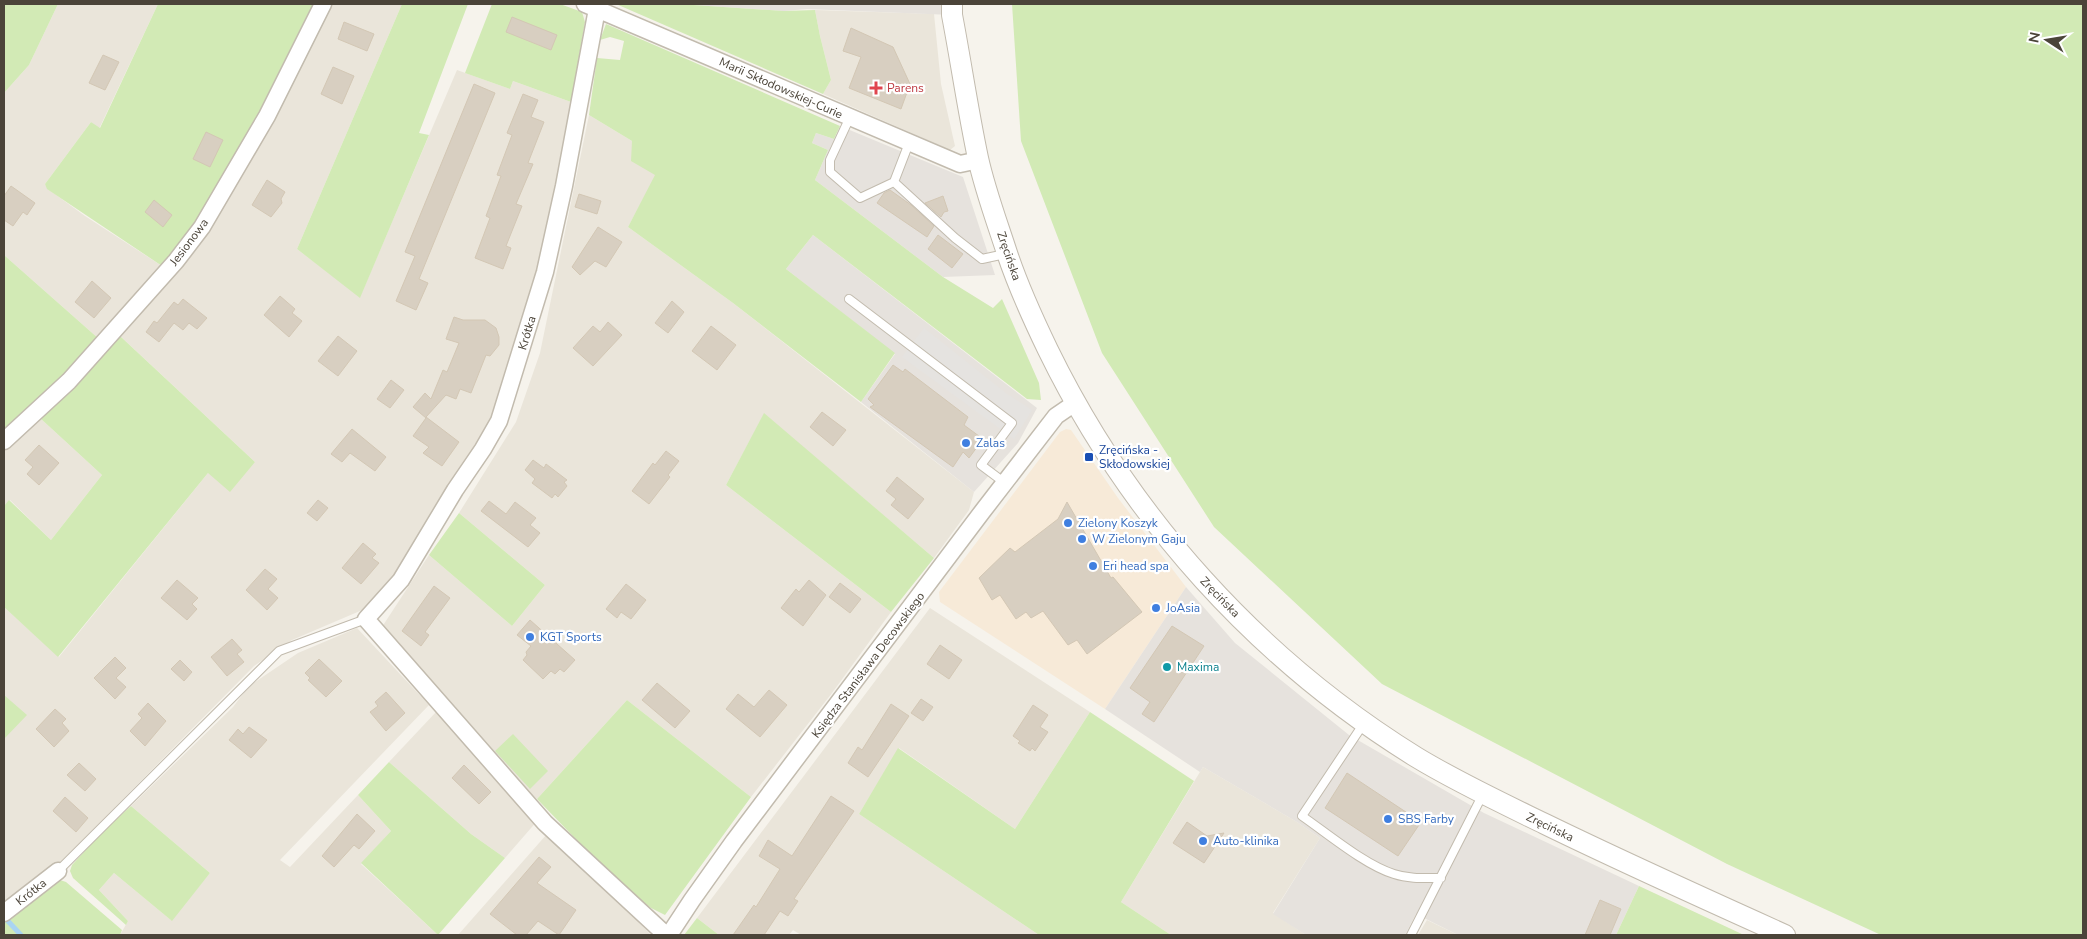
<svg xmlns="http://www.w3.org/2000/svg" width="2087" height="939" font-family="'Nunito Sans',sans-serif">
<rect width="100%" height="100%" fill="#f6f3ec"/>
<path fill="#eae5da" d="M 58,4 L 158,4 L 99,129 L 91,122 L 45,184 L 48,189 L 85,216 L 162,266 L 99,339 L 4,255 L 4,93 L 29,65 Z
M 323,4 L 402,4 L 297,249 L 360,297 L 457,70 L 510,89 L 513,81 L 571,102 L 576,114 L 564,186 L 499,421 L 398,575 L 367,608 L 292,640 L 254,666 L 63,860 L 4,906 L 4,607 L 59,657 L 208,473 L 255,462 L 118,334 L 148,297 Z
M 815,10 L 934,14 L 941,84 L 955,146 L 950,150 L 823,94 L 831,80 L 820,36 Z
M 589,115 L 632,141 L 656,175 L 628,227 L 733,303 L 974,492 L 969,510 L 934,558 L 764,414 L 726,485 L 891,612 L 832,693 L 751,797 L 627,700 L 537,799 L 506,773 L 380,630 L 429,555 L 512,626 L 545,585 L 459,513 L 516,422 L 540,353 Z
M 40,418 L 102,475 L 51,540 L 10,500 L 4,506 L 4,451 Z
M 930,608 L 1090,712 L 1015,829 L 899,748 L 859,814 L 1039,935 L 801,935 L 793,930 L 789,935 L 719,935 L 697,918 Z
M 357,628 L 429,705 L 280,860 L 290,867 L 358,795 L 391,831 L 361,864 L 438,935 L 120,935 L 128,921 L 99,890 L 114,873 L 171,920 L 210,873 L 131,806 L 233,707 L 249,686 L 298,653 Z
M 440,711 L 538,820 L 505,858 L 471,834 L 389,762 L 436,712 Z
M 1203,767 L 1297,822 L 1320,838 L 1273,913 L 1306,935 L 1171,935 L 1121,902 Z
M 547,834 L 554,834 L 651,935 L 458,935 Z
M 1427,920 L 1458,935 L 1418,935 Z"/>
<path fill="#f7ead8" d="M 1066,429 L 1071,430 L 1118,498 L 1186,587 L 1105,709 L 940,602 L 939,592 L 1060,432 Z"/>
<path fill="#e6e2dd" d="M 679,4 L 952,4 L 952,15 L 807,9 L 784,11 Z
M 840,126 L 963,177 L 995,275 L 943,277 L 815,180 L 828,150 L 812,143 L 816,133 L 834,139 Z
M 813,235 L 1037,408 L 1018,443 L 974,492 L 861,402 L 895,354 L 786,269 Z
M 1186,587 L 1235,643 L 1349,735 L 1484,813 L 1639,886 L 1616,935 L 1458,935 L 1416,914 L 1405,935 L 1306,935 L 1273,914 L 1320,838 L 1297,822 L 1203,767 L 1200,772 L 1105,709 Z"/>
<path fill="#d2eab5" d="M 4,4 L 58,4 L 29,65 L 4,93 Z
M 158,4 L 317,4 L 262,111 L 204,213 L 162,266 L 47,189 L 45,184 L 91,122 L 100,128 Z
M 402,4 L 468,4 L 419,133 L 429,135 L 360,298 L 297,249 Z
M 492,4 L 560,4 L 582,12 L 585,22 L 571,102 L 513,81 L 510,89 L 465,73 Z
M 616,4 L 679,4 L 784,11 L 815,10 L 820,36 L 831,80 L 823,94 Z
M 1012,4 L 2083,4 L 2083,935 L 1881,935 L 1727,864 L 1382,684 L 1214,527 L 1102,353 L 1021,141 Z
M 606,24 L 840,126 L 834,139 L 816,133 L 812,143 L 828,150 L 815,180 L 943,277 L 993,308 L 1002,299 L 1039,383 L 1041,400 L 1027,399 L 813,235 L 786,269 L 895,353 L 861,402 L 733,303 L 628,227 L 655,175 L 631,161 L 632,141 L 589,115 L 597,58 L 620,60 L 624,41 L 610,37 L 600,40 Z
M 4,255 L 99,339 L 58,383 L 4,434 Z
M 120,336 L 255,462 L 230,492 L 208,473 L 58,657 L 4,607 L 4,506 L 9,500 L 51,540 L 102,475 L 40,418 L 54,407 Z
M 764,413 L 934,558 L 891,612 L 726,485 Z
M 459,513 L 545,585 L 512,626 L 429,555 Z
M 4,695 L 27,715 L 4,739 Z
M 627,700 L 751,797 L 665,915 L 651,908 L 636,896 L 631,896 L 537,799 Z
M 1090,712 L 1194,781 L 1121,902 L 1171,935 L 1039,935 L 859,814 L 898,748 L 1015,829 Z
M 513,734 L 548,771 L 530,789 L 495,751 Z
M 389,762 L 471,834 L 505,858 L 438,935 L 361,863 L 391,831 L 358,795 Z
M 131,806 L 210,873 L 172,921 L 114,873 L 99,890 L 128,921 L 126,925 L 73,878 L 70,871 L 72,865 L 103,831 Z
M 57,879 L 66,882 L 122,930 L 120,935 L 4,935 L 4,918 L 21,905 L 54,886 Z
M 1639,886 L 1744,935 L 1616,935 Z
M 697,918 L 719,935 L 684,935 Z"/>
<path fill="#e5e3e0" d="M 924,328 L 1007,394 L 1032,410 L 1014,439 L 902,357 Z"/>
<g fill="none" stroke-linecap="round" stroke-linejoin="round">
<path stroke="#a9d4f2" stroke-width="5" d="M 6,919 L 21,935"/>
</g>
<path fill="#d8cfc1" stroke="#d3c7b4" d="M 512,17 L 557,35 L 551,50 L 506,32 Z
M 344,22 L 374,34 L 367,51 L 338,39 Z
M 851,28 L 893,47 L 910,84 L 901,109 L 849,88 L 861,57 L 843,51 Z
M 103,55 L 119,62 L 105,90 L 89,83 Z
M 333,67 L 354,76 L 342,104 L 321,94 Z
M 474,84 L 495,93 L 419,279 L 428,283 L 416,310 L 396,301 L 415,256 L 405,252 Z
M 523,94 L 538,100 L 531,117 L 544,122 L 528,163 L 533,164 L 516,204 L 522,206 L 506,246 L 511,248 L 503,269 L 475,258 L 490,218 L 486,216 L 501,176 L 497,175 L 512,135 L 507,133 Z
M 206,132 L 223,140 L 210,167 L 193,159 Z
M 267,180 L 285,192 L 281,199 L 282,203 L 271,217 L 252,205 Z
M 11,186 L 35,203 L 27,215 L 23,212 L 13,226 L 4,220 L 4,196 Z
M 890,190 L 911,205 L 934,226 L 927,237 L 877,203 L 884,193 Z
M 579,194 L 601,201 L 597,214 L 575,207 Z
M 943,196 L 948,211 L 944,212 L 941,217 L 925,203 Z
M 154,200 L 172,215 L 163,227 L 145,212 Z
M 598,227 L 622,242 L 606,267 L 595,261 L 580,275 L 572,267 Z
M 938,235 L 963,254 L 952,268 L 928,249 Z
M 92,281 L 111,298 L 94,318 L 75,302 Z
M 280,296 L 295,309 L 292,313 L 302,321 L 289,337 L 264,315 Z
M 183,299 L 207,318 L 197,329 L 189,323 L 183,330 L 174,323 L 159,342 L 146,332 L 154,321 L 157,323 L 174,302 L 178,305 Z
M 672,301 L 684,312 L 668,333 L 655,323 Z
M 454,317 L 463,320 L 485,320 L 496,328 L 499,337 L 499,345 L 490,356 L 486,355 L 471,393 L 460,389 L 456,399 L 446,395 L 426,417 L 459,442 L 442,466 L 423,453 L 429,447 L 413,436 L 426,418 L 413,407 L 425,393 L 431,399 L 443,370 L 447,372 L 459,343 L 446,339 Z
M 608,322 L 622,335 L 593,366 L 573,348 L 593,326 L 600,332 Z
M 711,326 L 736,345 L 717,370 L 692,351 Z
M 338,336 L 357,351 L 338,376 L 318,361 Z
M 893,365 L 903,372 L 905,369 L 968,417 L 964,425 L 983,439 L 969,458 L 963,452 L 953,467 L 870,407 L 874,405 L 868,399 Z
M 391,380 L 404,390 L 390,408 L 377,399 Z
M 822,412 L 846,430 L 833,446 L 810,427 Z
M 352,429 L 386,457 L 375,471 L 350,453 L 342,462 L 331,454 Z
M 39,445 L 59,463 L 39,485 L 27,474 L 33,467 L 25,460 Z
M 666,451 L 679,461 L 668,475 L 670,477 L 649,504 L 632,491 L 653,463 L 655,465 Z
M 533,460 L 544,468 L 546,464 L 567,480 L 564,482 L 567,486 L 558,497 L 555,494 L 552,498 L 532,483 L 535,479 L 525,470 Z
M 897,477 L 924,499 L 908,519 L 891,505 L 896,499 L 886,491 Z
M 318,500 L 328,508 L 317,521 L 307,513 Z
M 489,501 L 506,514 L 515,502 L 536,518 L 530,525 L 540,533 L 528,547 L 481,511 Z
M 1067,502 L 1111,578 L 1113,577 L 1142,612 L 1087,654 L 1077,640 L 1068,645 L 1043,611 L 1031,618 L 1026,612 L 1016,619 L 1000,595 L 992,600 L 979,578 L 1010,548 L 1015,552 L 1058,519 Z
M 363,543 L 376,554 L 372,558 L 379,563 L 361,584 L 342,568 Z
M 265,569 L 277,579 L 268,589 L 278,598 L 267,610 L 246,590 Z
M 177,580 L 198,598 L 192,604 L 197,609 L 187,620 L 161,598 Z
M 809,580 L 826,595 L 803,626 L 781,608 L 796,589 L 799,592 Z
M 840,583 L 861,599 L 850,613 L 829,597 Z
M 626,584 L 646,600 L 631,619 L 621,612 L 617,618 L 606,609 Z
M 434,586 L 450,598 L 425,632 L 429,635 L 421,646 L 402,631 Z
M 530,620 L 575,660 L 564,672 L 560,669 L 555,674 L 551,671 L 543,679 L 523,660 L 527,655 L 526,652 L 531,646 L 517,635 Z
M 1172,626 L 1204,646 L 1154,722 L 1142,714 L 1150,702 L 1130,688 Z
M 232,639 L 242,650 L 237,654 L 244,662 L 227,676 L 211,657 Z
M 940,645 L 962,660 L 949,679 L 927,664 Z
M 115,657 L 126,668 L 116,678 L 126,687 L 115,699 L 94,678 Z
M 319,659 L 342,681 L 326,697 L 308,680 L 310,678 L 305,673 Z
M 180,660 L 192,672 L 184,681 L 171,669 Z
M 657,683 L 690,711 L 675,728 L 642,700 Z
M 769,690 L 787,705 L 760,737 L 726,709 L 738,694 L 754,707 Z
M 386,692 L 405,713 L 386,731 L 370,712 L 378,706 L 375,702 Z
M 921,699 L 933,707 L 923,721 L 911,713 Z
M 148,703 L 166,721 L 145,746 L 130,731 L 142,718 L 138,714 Z
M 891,704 L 909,716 L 868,777 L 848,763 L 858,747 L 862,750 Z
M 1033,705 L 1048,715 L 1040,727 L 1048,732 L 1035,751 L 1032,748 L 1030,751 L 1018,743 L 1020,741 L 1013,736 Z
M 55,709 L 66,719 L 62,723 L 69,731 L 54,747 L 36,729 Z
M 249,727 L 267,740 L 251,758 L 229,740 L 238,729 L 243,734 Z
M 79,763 L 96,779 L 85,791 L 67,775 Z
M 464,765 L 491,792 L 479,804 L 452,778 Z
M 1347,773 L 1421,822 L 1398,856 L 1325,808 Z
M 831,796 L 854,811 L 794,899 L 798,901 L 788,916 L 780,911 L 764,935 L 733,935 L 754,905 L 756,907 L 780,869 L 759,856 L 768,840 L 792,856 Z
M 65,797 L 88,818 L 76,832 L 53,811 Z
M 357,814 L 375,831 L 359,849 L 354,845 L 334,867 L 322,856 Z
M 1187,822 L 1207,836 L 1224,833 L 1204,863 L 1173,843 Z
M 539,857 L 551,867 L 537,883 L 576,910 L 559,935 L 538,921 L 526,935 L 517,935 L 490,914 Z
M 1600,900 L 1621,909 L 1610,935 L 1585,935 Z"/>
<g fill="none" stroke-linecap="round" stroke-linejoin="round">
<g stroke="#c2bbae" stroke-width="10">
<path id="service" d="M 850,117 L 830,160 L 830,172 L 860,198 L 894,182 L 909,143
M 894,182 L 955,238 L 982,259 L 1005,254
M 849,299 L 1012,423 L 981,465 L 1005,483
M 1364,723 L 1302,816 C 1328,834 1365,865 1394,874 C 1409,879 1425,878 1441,878
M 58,871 L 279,651 L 366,619
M 1411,935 L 1483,794"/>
</g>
<g stroke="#c2bbae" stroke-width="19">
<path id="minor" d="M 585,4 L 960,164 L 979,160
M 597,9 L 564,186 L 545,272 L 499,421 L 483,449 L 455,490 L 401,580 L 366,619 L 545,823 L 666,935
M 4,441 L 69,381 L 176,261 L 202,227 L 267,116 L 323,4
M 4,913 L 58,871
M 669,935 L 692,900 L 734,841 L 982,512 L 1056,416 L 1075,403"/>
</g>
<g stroke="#c2bbae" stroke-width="22">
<path id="tertiary" d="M 952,4 L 952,15 C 961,62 968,111 978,158 C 985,190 997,222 1007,253 C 1018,286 1033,319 1048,350 C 1130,518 1258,659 1416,757 C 1457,782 1502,803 1545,824 C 1625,863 1705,899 1785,935"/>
</g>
<use href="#service" stroke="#fff" stroke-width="8"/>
<use href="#minor" stroke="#fff" stroke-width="16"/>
<use href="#tertiary" stroke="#fff" stroke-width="20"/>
</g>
<path fill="#e0444e" stroke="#fff" stroke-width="2" d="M873.5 80.5h5v5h5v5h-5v5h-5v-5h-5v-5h5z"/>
<g fill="#3f7fe0" stroke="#fff" stroke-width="2">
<circle cx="966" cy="443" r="5"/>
<circle cx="1068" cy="523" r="5"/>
<circle cx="1082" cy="539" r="5"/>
<circle cx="1093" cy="566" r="5"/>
<circle cx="1156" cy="608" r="5"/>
<circle cx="530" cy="637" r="5"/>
<circle cx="1388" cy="819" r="5"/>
<circle cx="1203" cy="841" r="5"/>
</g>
<rect fill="#1a4fb4" stroke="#fff" stroke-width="2" x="1084" y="452" width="10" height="10" rx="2.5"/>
<circle fill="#0f9aa8" stroke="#fff" stroke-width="2" cx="1167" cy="667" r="5"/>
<g text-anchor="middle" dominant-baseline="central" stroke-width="4.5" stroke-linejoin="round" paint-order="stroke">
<g font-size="12" fill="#4b4439" stroke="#fff">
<text transform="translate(781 88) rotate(24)">Marii Skłodowskiej-Curie</text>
<text transform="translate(189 242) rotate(-53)">Jesionowa</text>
<text transform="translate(1009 256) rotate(71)">Zręcińska</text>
<text transform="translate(527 333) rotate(-73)">Krótka</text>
<text transform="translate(1220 597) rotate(46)">Zręcińska</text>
<text transform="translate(868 665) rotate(-53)">Księdza Stanisława Decowskiego</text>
<text transform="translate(1550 827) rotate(26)">Zręcińska</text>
<text transform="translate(31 892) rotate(-38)">Krótka</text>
</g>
<g font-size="12" fill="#be3a42" stroke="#fff" text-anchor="start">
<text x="887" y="88">Parens</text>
</g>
<g font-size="12" fill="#366cbe" stroke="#fff" text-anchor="start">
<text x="976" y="443">Zalas</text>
<text x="1078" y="523">Zielony Koszyk</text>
<text x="1092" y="539">W Zielonym Gaju</text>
<text x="1103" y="566">Eri head spa</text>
<text x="1166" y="608">JoAsia</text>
<text x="540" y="637">KGT Sports</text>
<text x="1398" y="819">SBS Farby</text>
<text x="1213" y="841">Auto-klinika</text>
</g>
<g font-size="12" fill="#164399" stroke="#fff" text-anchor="start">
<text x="1099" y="450">Zręcińska -<tspan x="1099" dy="14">Skłodowskiej</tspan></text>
</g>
<g font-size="12" fill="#0d838f" stroke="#fff" text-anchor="start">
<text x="1177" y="667">Maxima</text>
</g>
</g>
<rect width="2087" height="939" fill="none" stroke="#4b4439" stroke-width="10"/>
<g transform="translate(2047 40) rotate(282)" stroke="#ffffff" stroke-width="4" paint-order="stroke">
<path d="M0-4L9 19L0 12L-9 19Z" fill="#4b4439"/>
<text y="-8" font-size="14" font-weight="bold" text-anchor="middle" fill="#4b4439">N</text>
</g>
</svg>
